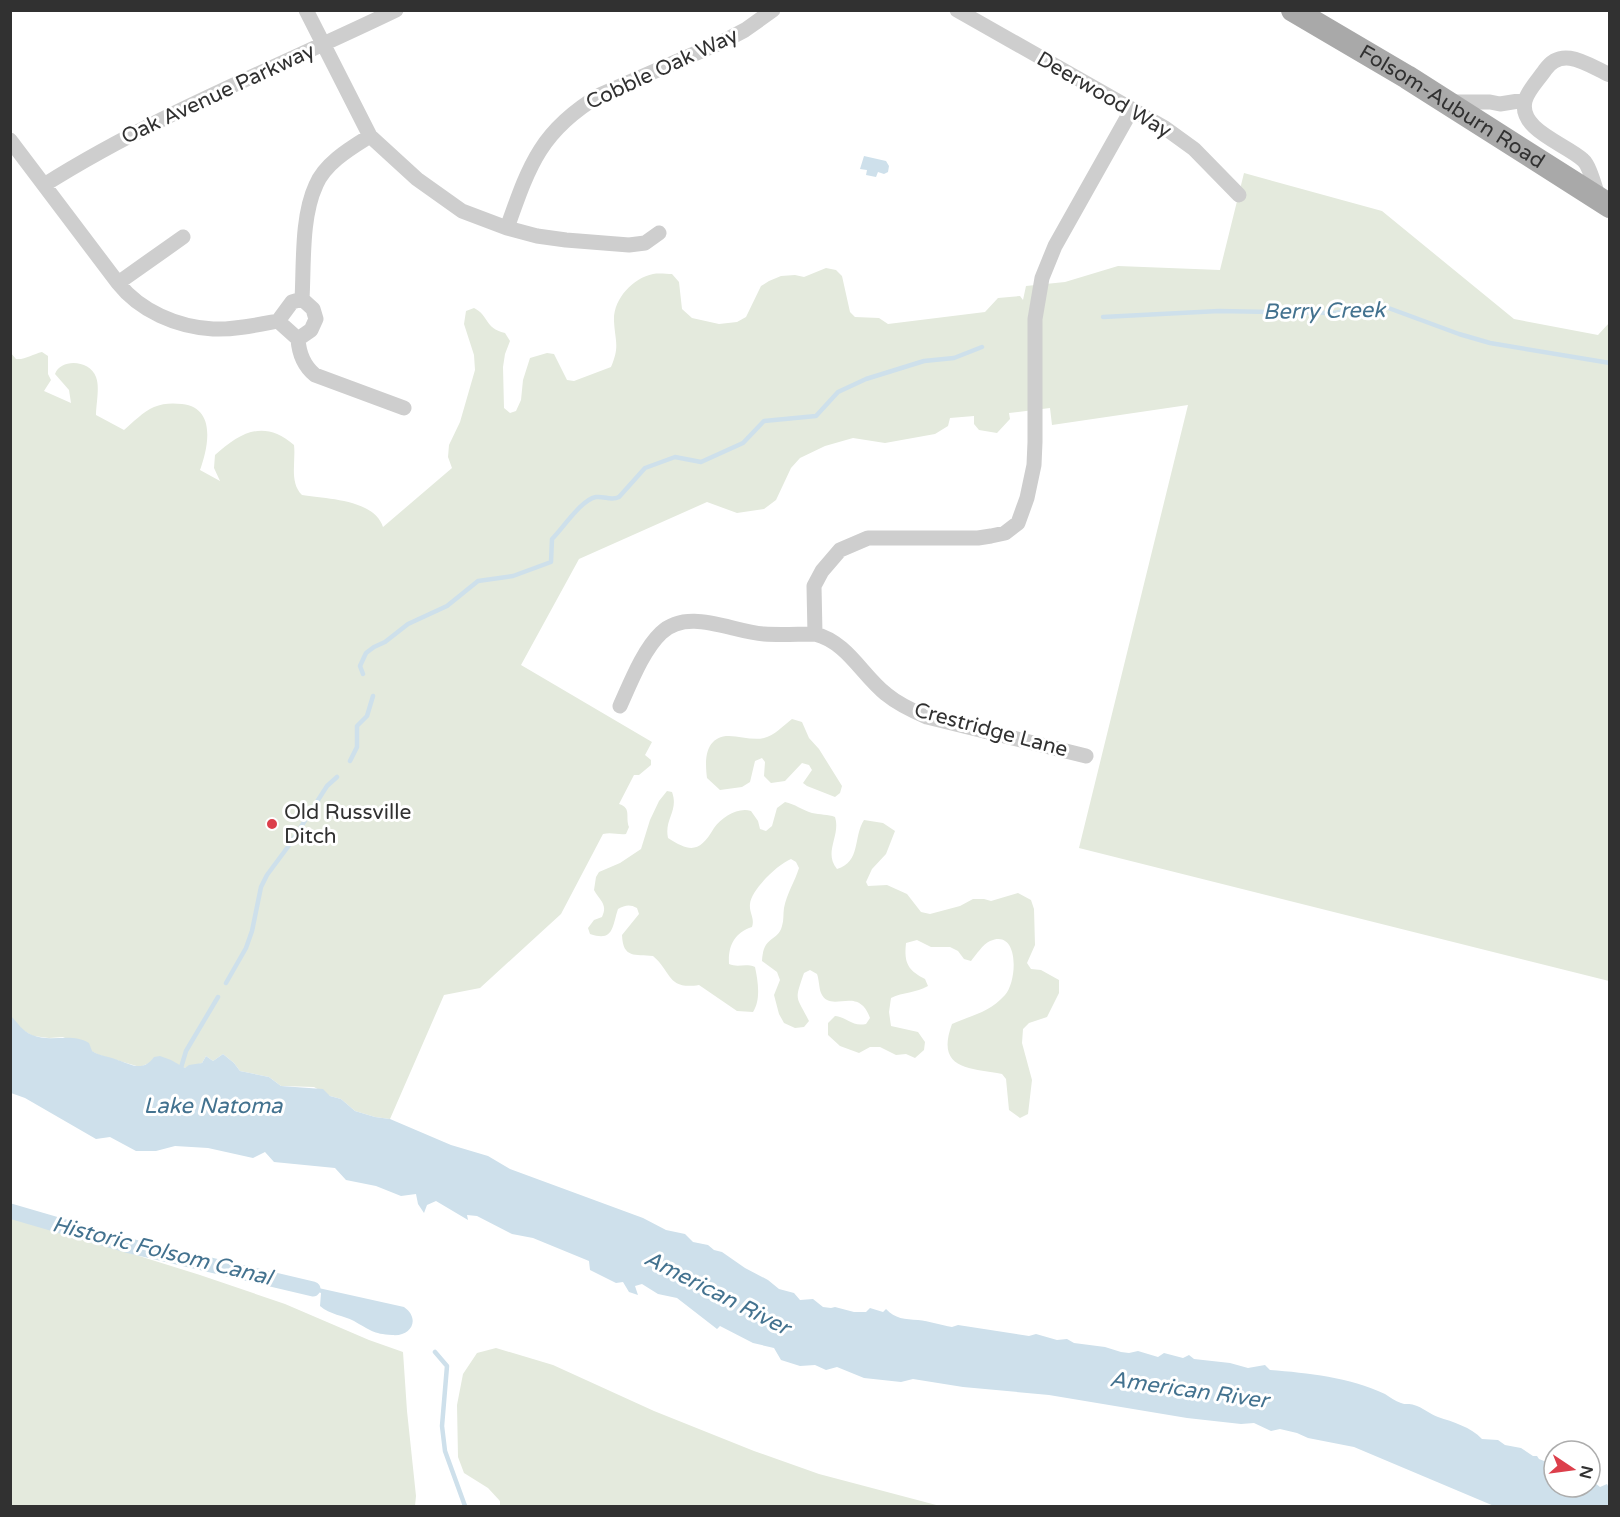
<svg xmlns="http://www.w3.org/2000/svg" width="1620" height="1517" font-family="'Varela Round',sans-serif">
<rect width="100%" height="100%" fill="#fff"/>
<path fill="#e4eadd" d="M 1244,173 L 1382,211 L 1514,319 L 1598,335 L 1609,323 L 1609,981 L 1079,848 L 1188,405 L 1052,425 L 1050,408 L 1009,413 L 1010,419 L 997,433 L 979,430 L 974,424 L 974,416 L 950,418 L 948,426 L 935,434 L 885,443 L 853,438 L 825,446 L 800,458 L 791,468 L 776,500 L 764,509 L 737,513 L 707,502 L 579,559 L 521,665 L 652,742 L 645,755 L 651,760 L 651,765 L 639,775 L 634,775 L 619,804 C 632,808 625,817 629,827 L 626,834 C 618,835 612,832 603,834 L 561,914 L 480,988 L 444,995 L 390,1119 L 375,1117 L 355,1111 L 341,1099 L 330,1096 L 314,1087 L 281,1086 L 269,1077 L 240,1071 L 234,1063 L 223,1054 L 213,1061 L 206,1056 L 202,1063 L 185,1068 C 167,1061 158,1058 140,1067 L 99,1055 L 63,1037 L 49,1038 L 33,1036 L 21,1029 L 10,1016 L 10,352 L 16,359 C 25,360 33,354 42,352 L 48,356 L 48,374 L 51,380 L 44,391 L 71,403 L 69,390 L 55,374 C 61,358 90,360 96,377 C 100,387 96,404 96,415 L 124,430 C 133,422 143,412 154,407 C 163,403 173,403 182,404 C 217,408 208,448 200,470 L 220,481 L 214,468 L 215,455 C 241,432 264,419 294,445 C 296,462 289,482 302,495 C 326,499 374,499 383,527 L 452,468 L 448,457 L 449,445 L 460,422 L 475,370 L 474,355 L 464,324 L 466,311 L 474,308 C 489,315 484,328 505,333 L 510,341 L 505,354 L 503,367 L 504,408 L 510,413 L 516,411 L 521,400 L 523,380 L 530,358 L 547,353 L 554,354 L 567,380 L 574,381 L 611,367 C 620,346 615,341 614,321 C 613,299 633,278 653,274 C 659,273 667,274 672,274 L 679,282 L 682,309 L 692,318 L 719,324 L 737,322 L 746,317 L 761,286 L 769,281 L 781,276 L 795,275 L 804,277 L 826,268 L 836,270 L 842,276 L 850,312 L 855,317 L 879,318 L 888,324 L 985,312 L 998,298 L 1020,296 L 1023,300 L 1026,286 L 1065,282 L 1118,266 L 1220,270 Z
M 792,719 L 802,722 L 809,738 L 819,749 L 842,786 L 840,793 L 835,797 L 807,786 L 803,783 L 812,770 L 809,765 L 802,763 L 785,781 L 771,783 L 764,776 L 765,762 L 762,758 L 755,761 L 750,782 L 742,787 L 720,790 L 707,778 C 705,762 704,739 726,736 C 738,735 752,741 764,738 C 774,736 784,725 792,719 Z
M 667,791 L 672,792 C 679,811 664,819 668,838 C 691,853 700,852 714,828 C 722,817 738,807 751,811 L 758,821 L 760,829 L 766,831 L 772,826 L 777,808 L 785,802 C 795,804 802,810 812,813 C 820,815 828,814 835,817 C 841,836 823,852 837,869 C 861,862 853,837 864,820 L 883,823 L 895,831 L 886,854 L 872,869 L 866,882 L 868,886 L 887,885 L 907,894 L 921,912 L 930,914 L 960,906 L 973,899 L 984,899 L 991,901 L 1018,893 L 1031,900 L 1034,909 L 1035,945 L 1027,963 L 1031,969 L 1041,970 L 1059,980 L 1059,993 L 1047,1017 L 1029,1023 L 1023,1029 L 1022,1043 L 1032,1080 L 1028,1114 L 1020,1118 L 1009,1110 L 1006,1079 L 1002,1074 C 970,1068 935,1070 952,1024 C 972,1015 989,1013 1005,995 C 1018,980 1019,928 990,941 C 983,944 976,955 971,961 L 964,959 L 958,951 L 950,947 L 931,947 L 917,940 L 906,943 C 904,962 907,970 925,979 L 928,986 C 916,993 903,992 891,998 L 889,1012 L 891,1026 L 918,1032 L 925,1042 L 924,1050 L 915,1058 L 906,1054 L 896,1055 L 880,1047 L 870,1047 L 859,1053 L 840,1046 L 828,1035 L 828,1023 L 835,1016 C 849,1018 852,1027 866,1024 L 870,1018 C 858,984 831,1015 821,993 C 819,988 819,979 817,974 L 810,970 L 804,973 C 794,1002 796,995 809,1021 L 804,1027 L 795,1028 L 784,1023 L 779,1014 L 774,995 L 780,980 L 777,972 L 762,961 C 763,935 778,942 782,926 C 784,920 783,914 784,908 C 787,893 795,881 799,868 L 796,862 L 791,859 C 778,864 751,890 750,904 C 749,913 755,918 752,927 C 734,933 728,946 729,964 C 738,968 745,963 755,967 C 758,981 761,1000 753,1012 L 737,1011 L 699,985 C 667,990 672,972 653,956 C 635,954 623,959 622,935 L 639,914 L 637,908 C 630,904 625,905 618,909 C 612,927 614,942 590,934 L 588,928 L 594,920 L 602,917 C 608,904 600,901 594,890 L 596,877 L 599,872 L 620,863 L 641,849 L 650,820 L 659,801 Z
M 11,1216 L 200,1275 L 285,1304 L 369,1340 L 403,1352 L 407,1411 L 416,1496 L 415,1506 L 11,1506 Z
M 496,1348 L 553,1365 L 654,1411 L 754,1451 L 819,1474 L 940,1506 L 500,1506 L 500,1501 L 488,1488 L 464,1473 L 458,1457 L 457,1405 L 463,1374 L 477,1353 Z"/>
<path fill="#cee0eb" d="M 864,156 L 886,161 L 889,166 L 888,172 L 884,174 L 878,172 L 876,177 L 866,175 L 867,170 L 860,169 Z
M 11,1016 C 18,1023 22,1031 32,1035 C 51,1043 71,1032 89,1043 L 92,1051 C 100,1056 107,1056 115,1059 C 130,1064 143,1073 154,1057 L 160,1056 L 171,1060 L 185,1068 L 189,1065 L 202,1063 L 206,1056 L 213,1061 L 223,1054 L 234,1063 L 240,1071 L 269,1077 L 281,1086 L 323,1089 L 330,1096 L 341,1099 L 355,1111 L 375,1117 L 390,1119 L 451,1145 L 488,1156 L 510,1169 L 643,1218 L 666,1230 L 685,1234 L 693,1242 L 708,1245 L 714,1250 L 722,1252 L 745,1268 L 768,1280 L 779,1289 L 794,1293 L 800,1300 L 813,1299 L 823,1307 L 831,1308 L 835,1307 L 854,1312 L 866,1312 L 870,1308 L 883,1312 L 886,1309 C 895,1319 905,1319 918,1320 C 929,1321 941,1325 952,1327 L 958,1325 L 1029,1336 L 1036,1334 L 1057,1340 L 1067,1339 L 1074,1343 L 1105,1347 L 1121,1352 L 1129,1353 L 1138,1351 L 1158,1357 L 1164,1353 L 1183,1358 L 1189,1355 L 1194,1359 L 1230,1363 L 1248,1368 L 1265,1365 L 1270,1370 C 1308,1373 1349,1377 1385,1394 C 1390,1397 1395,1401 1401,1403 C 1405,1405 1410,1403 1414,1405 C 1422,1407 1430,1414 1438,1417 C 1453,1422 1471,1427 1482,1439 L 1498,1440 L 1505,1445 L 1521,1448 L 1533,1456 L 1537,1456 L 1539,1459 L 1554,1465 L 1554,1487 L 1590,1487 L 1590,1479 L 1600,1487 L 1607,1484 L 1609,1488 L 1609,1506 L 1494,1506 L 1354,1447 L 1308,1438 L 1297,1433 L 1280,1429 L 1271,1431 L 1254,1423 L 1241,1424 L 1187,1418 L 1049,1395 L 963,1387 L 913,1379 L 901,1382 L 864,1378 L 837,1367 L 826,1370 L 815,1365 L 800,1366 L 781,1360 L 774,1348 L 753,1343 L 720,1326 L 717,1329 L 677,1298 L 658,1294 L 642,1284 L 635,1286 L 638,1295 L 629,1292 L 623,1282 L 616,1283 L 590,1270 L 589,1261 L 533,1238 L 512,1234 L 477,1216 L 467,1215 L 468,1220 L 436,1201 L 427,1205 L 424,1213 L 418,1204 L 416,1194 L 401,1196 L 376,1186 L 346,1180 L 335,1168 L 274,1162 L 265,1152 L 253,1158 L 208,1148 L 175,1146 L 156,1151 L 136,1151 L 110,1137 L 96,1139 L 25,1098 L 11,1093 Z
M 314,1287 L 404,1307 C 421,1319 411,1337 392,1335 C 373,1334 370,1330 354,1321 C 343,1315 330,1315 320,1306 L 321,1293 L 313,1290 Z"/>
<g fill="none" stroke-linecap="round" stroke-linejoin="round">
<path stroke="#cee0eb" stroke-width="4.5" d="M 1103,317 L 1219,311 L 1334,313 L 1364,307 L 1383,306 L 1459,334 L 1490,343 L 1610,363
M 363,674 L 360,666 L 366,653 L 374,647 L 385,642 L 408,624 L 447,606 L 478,581 L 513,576 L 551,562 L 552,539 C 563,528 582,499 596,497 C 605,496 611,501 619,497 L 645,468 L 675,457 L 701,462 L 743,443 L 764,421 L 816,416 L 838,392 L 866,379 L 924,361 L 954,358 L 982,347
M 350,761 L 357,747 L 357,726 L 367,716 L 373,696
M 226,983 L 246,948 L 252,931 L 261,887 L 267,875 L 290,844 L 327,786 L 337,777
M 180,1071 L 186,1051 L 218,997
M 435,1352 L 447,1366 L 442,1426 L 445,1451 L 465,1506"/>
<path stroke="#cee0eb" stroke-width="15" d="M 10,1211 L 130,1246 L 313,1289"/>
<path stroke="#cecece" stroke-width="15" d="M 306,10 L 370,136 L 417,179 L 462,211 L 507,228 L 537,236 L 566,240 L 629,245 L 645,243 L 659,233
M 957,10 L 1165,128 L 1194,149 L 1239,195
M 1448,102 L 1490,102 L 1500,104 L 1525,100
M 10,140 L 118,283 C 140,311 177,327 213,329 C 234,330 257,325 278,321 L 298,339
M 44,185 C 155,115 278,67 396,10
M 1599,198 C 1595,188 1590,166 1583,160 C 1566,144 1518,130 1525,101 C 1527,91 1539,79 1545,70 C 1562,45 1588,65 1610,75
M 507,228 C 529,166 540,131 600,95 L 724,41 L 745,30 L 773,10
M 118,283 L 183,237
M 278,321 L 292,302 L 302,299
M 298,339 L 311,330 L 316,319 L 313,309 L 302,299 C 304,265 301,217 316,185 C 325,163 351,148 370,136
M 298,339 C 299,354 304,366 315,375 L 404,408
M 620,706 C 630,684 643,650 661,633 C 688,607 732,632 764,634 C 781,635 798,634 815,634
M 1086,756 L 927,717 C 913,711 898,704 886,694 C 862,675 847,642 815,634 L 814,586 L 822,571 L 840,550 L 868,538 L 978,538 L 991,536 L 1005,533 L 1018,523 L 1027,498 L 1034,465 L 1035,442 L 1035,319 L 1042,278 L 1055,246 L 1132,109"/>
<path stroke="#a9a9a9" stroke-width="24" id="s1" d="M 1293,10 L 1407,77 L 1610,206"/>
</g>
<circle fill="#dc3f4b" stroke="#fff" stroke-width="2" cx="272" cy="824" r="6"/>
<g text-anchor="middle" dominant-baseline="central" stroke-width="6" stroke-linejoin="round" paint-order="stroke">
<g font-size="21" fill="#313131" stroke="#fff">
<text transform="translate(662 69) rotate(-25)">Cobble Oak Way</text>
<text transform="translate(218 94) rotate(-25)">Oak Avenue Parkway</text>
<text transform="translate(1104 95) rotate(30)">Deerwood Way</text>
<text stroke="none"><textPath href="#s1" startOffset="186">Folsom-Auburn Road</textPath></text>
<text transform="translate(991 730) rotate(15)">Crestridge Lane</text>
</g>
<g font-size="21" fill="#313131" stroke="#fff" text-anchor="start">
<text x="284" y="812">Old Russville<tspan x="284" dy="24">Ditch</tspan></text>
</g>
<g font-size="22" font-style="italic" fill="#43728f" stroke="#fff">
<text transform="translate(1324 311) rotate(-1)">Berry Creek</text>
<text x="213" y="1106">Lake Natoma</text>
<text transform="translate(162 1251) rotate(14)">Historic Folsom Canal</text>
<text transform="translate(717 1293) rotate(27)">American River</text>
<text transform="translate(1189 1390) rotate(8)">American River</text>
</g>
</g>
<rect width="1620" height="1517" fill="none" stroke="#313131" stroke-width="24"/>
<g transform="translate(1572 1469) rotate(103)"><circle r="28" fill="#ffffff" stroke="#adadad" stroke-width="1.5"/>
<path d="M0-4.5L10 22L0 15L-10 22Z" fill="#dc3f4b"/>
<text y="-9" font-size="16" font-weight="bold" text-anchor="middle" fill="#313131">N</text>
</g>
</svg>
